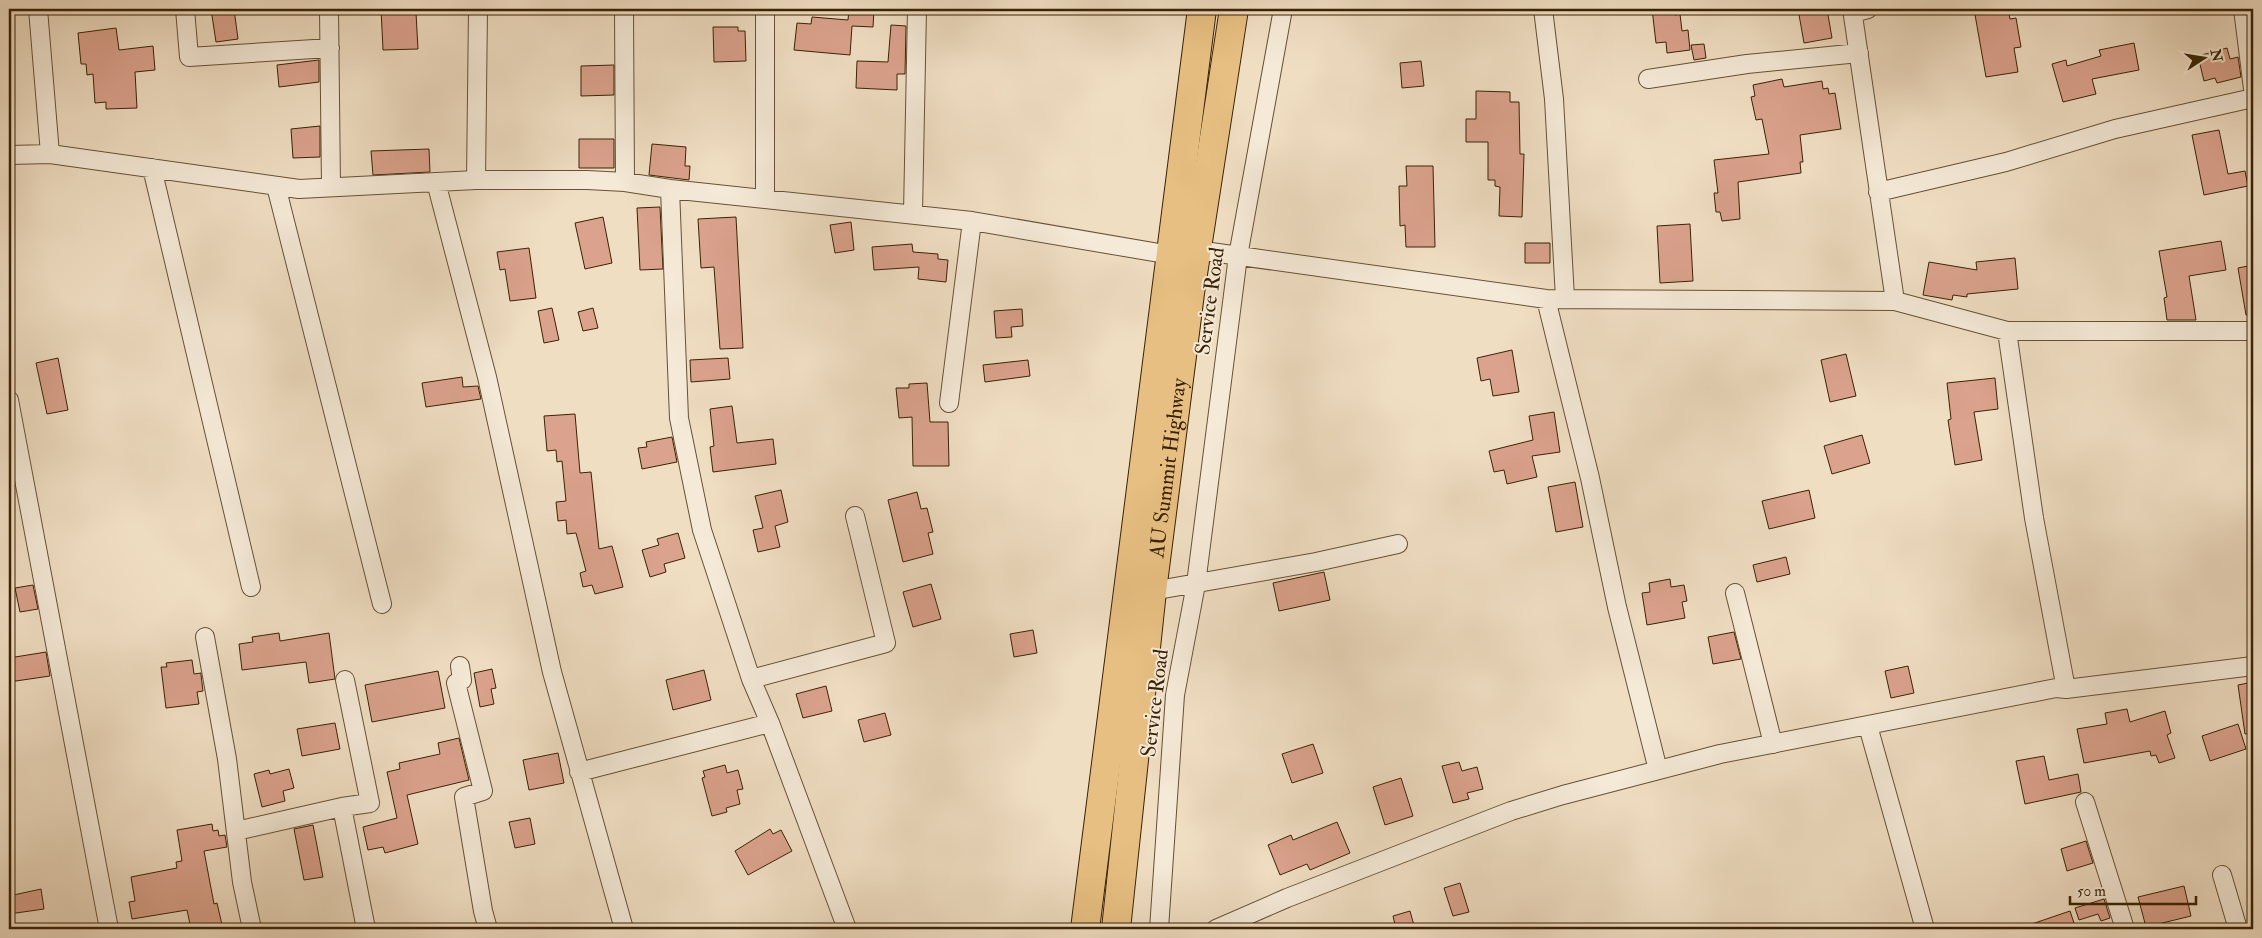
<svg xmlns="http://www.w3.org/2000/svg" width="2262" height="938" font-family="'IM FELL Double Pica',serif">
<rect width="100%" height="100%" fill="#f0dec3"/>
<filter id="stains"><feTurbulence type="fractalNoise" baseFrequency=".004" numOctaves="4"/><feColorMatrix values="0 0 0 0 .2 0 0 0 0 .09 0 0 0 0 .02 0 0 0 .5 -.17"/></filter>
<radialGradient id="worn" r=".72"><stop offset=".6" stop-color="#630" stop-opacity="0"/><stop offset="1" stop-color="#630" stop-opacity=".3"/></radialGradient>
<path fill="#dba28d" stroke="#392205" d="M 211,9 L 234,9 L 238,39 L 216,42 Z
M 381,9 L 407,9 L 407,13 L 416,13 L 418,49 L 383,50 Z
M 849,9 L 874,9 L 873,27 L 852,26 L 850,55 L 794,50 L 797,23 L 811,24 L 812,17 L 848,20 Z
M 1652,9 L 1674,9 L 1675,15 L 1680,14 L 1682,31 L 1688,30 L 1690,50 L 1667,53 L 1666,42 L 1656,43 Z
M 1798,9 L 1827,9 L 1832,38 L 1804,43 Z
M 1974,9 L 2008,9 L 2010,19 L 2016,18 L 2021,47 L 2014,48 L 2018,72 L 1986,77 Z
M 891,25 L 906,26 L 905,74 L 897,74 L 897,90 L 856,88 L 857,61 L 888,62 Z
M 713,27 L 738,27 L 738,31 L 745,31 L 746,61 L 714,62 Z
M 116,28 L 119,50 L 153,46 L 155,70 L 135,72 L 137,108 L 106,109 L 106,102 L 95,103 L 93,74 L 87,75 L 86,64 L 81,64 L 78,33 Z
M 2134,43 L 2139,70 L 2092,79 L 2096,94 L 2063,102 L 2052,64 L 2066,60 L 2067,66 L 2101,56 L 2099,50 Z
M 1704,44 L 1706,58 L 1694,60 L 1691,45 Z
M 2227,48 L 2230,59 L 2238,57 L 2241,77 L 2217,83 L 2215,78 L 2204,81 L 2198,56 Z
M 319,60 L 319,82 L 279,87 L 277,65 Z
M 1421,61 L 1424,86 L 1402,88 L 1400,63 Z
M 614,65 L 614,95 L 581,96 L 581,66 Z
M 1782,79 L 1784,87 L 1822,81 L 1823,89 L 1828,88 L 1829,94 L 1835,93 L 1841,129 L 1800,135 L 1803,162 L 1800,162 L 1801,173 L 1738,182 L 1740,219 L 1722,221 L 1720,212 L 1716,212 L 1714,193 L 1718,193 L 1714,160 L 1769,154 L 1762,119 L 1756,120 L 1751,97 L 1755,96 L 1753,85 Z
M 1476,91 L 1510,92 L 1510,102 L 1519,102 L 1520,154 L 1524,154 L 1522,217 L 1499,216 L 1500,187 L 1495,186 L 1495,180 L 1488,180 L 1488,142 L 1466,142 L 1466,119 L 1476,119 Z
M 320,126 L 320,157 L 293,158 L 291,129 Z
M 2219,130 L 2228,174 L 2245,171 L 2248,186 L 2204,195 L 2192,135 Z
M 579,139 L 614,139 L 614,168 L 579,168 Z
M 652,144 L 686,147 L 685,166 L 690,166 L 689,180 L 649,175 Z
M 429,149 L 430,172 L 373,175 L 371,151 Z
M 1406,166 L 1433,166 L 1435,247 L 1406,247 L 1405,225 L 1400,226 L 1399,186 L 1407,186 Z
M 660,207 L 663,269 L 640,270 L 637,208 Z
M 603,217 L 612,263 L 585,269 L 575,223 Z
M 736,217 L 743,348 L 720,349 L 714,267 L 701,268 L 698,219 Z
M 851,222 L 854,250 L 835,253 L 830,225 Z
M 1690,224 L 1693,281 L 1660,283 L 1657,226 Z
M 2221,241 L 2226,270 L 2189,276 L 2196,320 L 2167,320 L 2164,298 L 2167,297 L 2159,251 Z
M 1525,243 L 1550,243 L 1550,263 L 1525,263 Z
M 912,244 L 913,252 L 938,254 L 938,259 L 948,260 L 946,282 L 918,279 L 919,267 L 874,270 L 872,247 Z
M 529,248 L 536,298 L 510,301 L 505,269 L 500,270 L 497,252 Z
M 2015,258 L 2018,289 L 1967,294 L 1967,297 L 1953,295 L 1952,300 L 1923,295 L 1929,262 L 1977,270 L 1976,262 Z
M 2253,265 L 2253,314 L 2246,315 L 2238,268 Z
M 552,308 L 559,340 L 544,343 L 538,311 Z
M 593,308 L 598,328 L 583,331 L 578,312 Z
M 1022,309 L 1023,326 L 1011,327 L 1012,337 L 996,338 L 994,311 Z
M 1512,350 L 1519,392 L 1493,396 L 1490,379 L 1481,381 L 1477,358 Z
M 1846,354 L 1856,396 L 1830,402 L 1821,360 Z
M 58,358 L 68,410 L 47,414 L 36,363 Z
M 728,358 L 730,379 L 691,382 L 690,360 Z
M 1028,360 L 1030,376 L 985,382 L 983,365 Z
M 462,377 L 463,387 L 478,386 L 481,399 L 426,407 L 422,383 Z
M 1995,378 L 1998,409 L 1974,412 L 1982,460 L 1955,465 L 1948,420 L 1951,419 L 1947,383 Z
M 927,383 L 930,422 L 948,422 L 949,466 L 913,466 L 912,417 L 899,418 L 896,388 L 909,388 L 909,384 Z
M 732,406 L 737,443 L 773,439 L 776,464 L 713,472 L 710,447 L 714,446 L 710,409 Z
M 1554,412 L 1560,452 L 1532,456 L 1537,477 L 1507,484 L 1504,470 L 1494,472 L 1489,451 L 1533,440 L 1529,416 Z
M 575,414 L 580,473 L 591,472 L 599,549 L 612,546 L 623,587 L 595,594 L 592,585 L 583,587 L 580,573 L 586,571 L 576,533 L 567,534 L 566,520 L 558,521 L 556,502 L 566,501 L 562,461 L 557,462 L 556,450 L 547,451 L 544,416 Z
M 1862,435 L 1870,463 L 1832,474 L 1824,446 Z
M 672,437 L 677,462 L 642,469 L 638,448 L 647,447 L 646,442 Z
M 1575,482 L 1583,527 L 1556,532 L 1548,487 Z
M 781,490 L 788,522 L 775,526 L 780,547 L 758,552 L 753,530 L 763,528 L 755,496 Z
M 1809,490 L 1815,518 L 1769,529 L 1762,501 Z
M 917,492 L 921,509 L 927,508 L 933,532 L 928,533 L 933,554 L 903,562 L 888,500 Z
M 678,533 L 685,558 L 664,564 L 666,572 L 650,577 L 642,550 L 659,545 L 657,539 Z
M 1786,557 L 1790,574 L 1757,582 L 1753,565 Z
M 1324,572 L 1330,600 L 1279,611 L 1273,583 Z
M 1670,579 L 1671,587 L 1684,585 L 1687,601 L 1682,602 L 1685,618 L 1647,625 L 1642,593 L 1650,592 L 1649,583 Z
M 931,584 L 941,619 L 913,627 L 903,592 Z
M 33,585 L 38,609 L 20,612 L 15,588 Z
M 1033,630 L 1037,653 L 1014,657 L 1010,634 Z
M 1734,632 L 1741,659 L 1713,664 L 1708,637 Z
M 279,633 L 280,641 L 329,633 L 335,679 L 309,683 L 306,662 L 242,670 L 239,644 L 253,642 L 252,637 Z
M 46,652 L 50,676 L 9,682 L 9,658 Z
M 192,660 L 194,674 L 201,673 L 201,675 L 203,691 L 197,692 L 199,704 L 166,708 L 161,667 L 167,667 L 166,663 Z
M 1908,666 L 1914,693 L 1891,698 L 1885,671 Z
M 492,669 L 496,688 L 491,689 L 494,704 L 480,707 L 474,673 Z
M 704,670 L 711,700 L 673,710 L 666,680 Z
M 438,671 L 445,708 L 372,722 L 365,685 Z
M 2253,682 L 2253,733 L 2245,734 L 2238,685 Z
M 826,686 L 832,711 L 803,718 L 796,694 Z
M 2127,709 L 2130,722 L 2165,711 L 2171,733 L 2167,735 L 2175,758 L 2159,763 L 2156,755 L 2151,756 L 2150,751 L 2084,763 L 2077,729 L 2107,724 L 2105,713 Z
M 885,713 L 891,735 L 864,742 L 858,720 Z
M 335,723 L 340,749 L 302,756 L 297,729 Z
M 2238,724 L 2246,749 L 2210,761 L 2202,736 Z
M 459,738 L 469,780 L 407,795 L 418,844 L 385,853 L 383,847 L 368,850 L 363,827 L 397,818 L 387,772 L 400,769 L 399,763 L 440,754 L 438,743 Z
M 1313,744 L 1323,773 L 1292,783 L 1282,754 Z
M 558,753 L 564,783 L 529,790 L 523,760 Z
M 2044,756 L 2049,780 L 2078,774 L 2081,792 L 2025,804 L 2016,761 Z
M 1459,762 L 1462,771 L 1477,767 L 1483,789 L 1467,793 L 1469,799 L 1453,803 L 1442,766 Z
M 725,765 L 727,773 L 738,770 L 743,789 L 737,790 L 740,804 L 726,808 L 727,812 L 712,816 L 702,778 L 705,777 L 703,771 Z
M 289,769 L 294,788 L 283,791 L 285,801 L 262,807 L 254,774 L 269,770 L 270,774 Z
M 1401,778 L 1413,816 L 1385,825 L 1373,787 Z
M 530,818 L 535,844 L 515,848 L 509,822 Z
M 1337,822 L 1350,853 L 1310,870 L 1307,864 L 1280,875 L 1268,845 L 1291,835 L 1293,840 Z
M 212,824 L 213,831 L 218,830 L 219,836 L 225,835 L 227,847 L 204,851 L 214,904 L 217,903 L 223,929 L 191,929 L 187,910 L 132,919 L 129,902 L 135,901 L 131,877 L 177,868 L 176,862 L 182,861 L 177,830 Z
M 313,825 L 323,877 L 304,880 L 294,829 Z
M 770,829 L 773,834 L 781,830 L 792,851 L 748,875 L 735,851 Z
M 2086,841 L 2093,863 L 2067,871 L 2061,849 Z
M 1460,883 L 1469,912 L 1453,916 L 1444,888 Z
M 2184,886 L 2191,916 L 2146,927 L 2138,897 Z
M 41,889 L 44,909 L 9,914 L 9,896 Z
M 2104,899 L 2110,918 L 2101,921 L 2098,914 L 2079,920 L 2075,908 Z
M 1410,911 L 1415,929 L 1396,929 L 1393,916 Z
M 2070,911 L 2076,929 L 2024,929 L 2023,927 Z"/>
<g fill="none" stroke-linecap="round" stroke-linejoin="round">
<g stroke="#675134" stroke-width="20">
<path id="minor" d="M 38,9 L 50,154
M 185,9 L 189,57 L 330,48
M 329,9 L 331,187
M 624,9 L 625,182
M 765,9 L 765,197
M 1543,9 L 1554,99 L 1565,298
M 1852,9 L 1895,301
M 2243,9 L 2253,89
M 1853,13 L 1868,9
M 1648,79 L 1747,64 L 1859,53
M 9,155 L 50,154 L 299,189 L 476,180 L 587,180 L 625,182 L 670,189 L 972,221 L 1171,255
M 152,168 L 251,587
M 476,180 L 478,9
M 436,182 L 487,377 L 552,672 L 624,929
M 276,186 L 382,604
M 670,189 L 679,418 L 702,530 L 751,679 L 770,723 L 847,929
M 1878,192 L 2006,162 L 2115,129 L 2253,98
M 913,213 L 917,9
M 1197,250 L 1546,299 L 1895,301 L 2007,331 L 2253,331
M 1546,299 L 1590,478 L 1617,607 L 1658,770
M 2007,331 L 2034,518 L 2066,689
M 9,400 L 109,929
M 949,403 L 972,221
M 1152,591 L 1316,562 L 1398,544
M 1735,593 L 1773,744
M 205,637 L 227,759 L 242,882 L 252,929
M 460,666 L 462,680 L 456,683 L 483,791 L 464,797 L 483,911 L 488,929
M 751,679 L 886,643 L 855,516
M 345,680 L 370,803 L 342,807 L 366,929
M 1868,726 L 1925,929
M 579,772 L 770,723
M 2085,802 L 2125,929
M 236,831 L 342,807
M 2222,875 L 2238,929
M 1159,929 L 1175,695 L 1196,584 L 1238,256 L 1283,9
M 1216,929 L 1287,898 L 1511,811 L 1563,795 L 1720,754 L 2056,688 L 2066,689 L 2253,666"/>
</g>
<g stroke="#392205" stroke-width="30">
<g id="primary">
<path d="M 1085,929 L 1202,9"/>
<path id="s1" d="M 1116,929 L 1152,591 L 1190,293 L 1234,9"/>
</g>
</g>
<use href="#minor" stroke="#f5ead8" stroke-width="18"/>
<use href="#primary" stroke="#e8bf82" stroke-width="28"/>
</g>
<g text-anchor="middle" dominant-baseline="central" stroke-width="4" stroke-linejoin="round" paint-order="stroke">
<g font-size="21" fill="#392205" stroke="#f5ead8">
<text transform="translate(1210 301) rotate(-82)">Service Road</text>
<text stroke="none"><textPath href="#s1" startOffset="464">AU Summit Highway</textPath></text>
<text transform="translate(1155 703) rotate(-83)">Service Road</text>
</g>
</g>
<rect width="2262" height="938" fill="none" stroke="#f0dec3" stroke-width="30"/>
<rect x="10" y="10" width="2242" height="918" fill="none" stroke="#392205" stroke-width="2.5"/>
<rect x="15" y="15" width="2232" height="908" fill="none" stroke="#392205"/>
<g transform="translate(2204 58) rotate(78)" stroke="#f5ead8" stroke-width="4" paint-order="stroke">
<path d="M0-4L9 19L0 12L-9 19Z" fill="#392205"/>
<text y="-8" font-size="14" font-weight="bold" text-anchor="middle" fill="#392205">N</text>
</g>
<path d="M2070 896v8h126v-8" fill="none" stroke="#392205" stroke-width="2.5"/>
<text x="2077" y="896" font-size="15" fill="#392205" stroke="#f5ead8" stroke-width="4" paint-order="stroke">50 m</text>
<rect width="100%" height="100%" filter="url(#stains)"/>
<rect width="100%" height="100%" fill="url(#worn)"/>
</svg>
